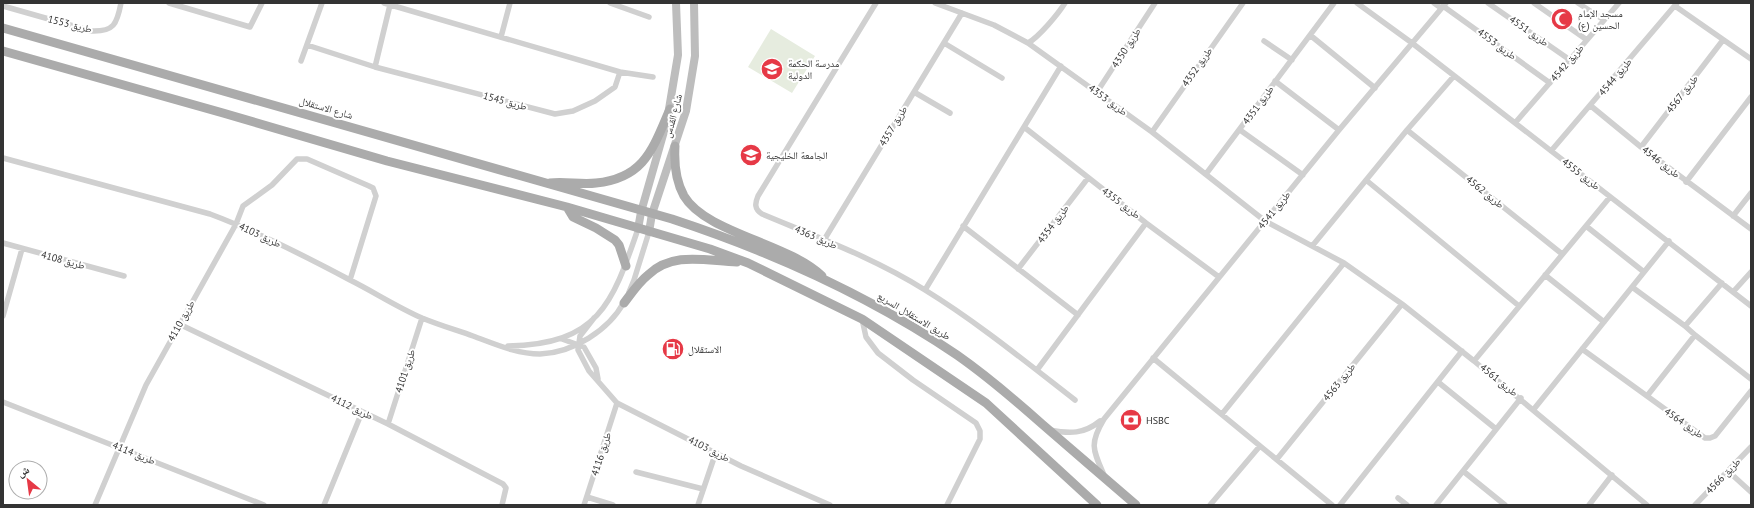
<svg xmlns="http://www.w3.org/2000/svg" width="1754" height="508" font-family="'PT Sans','Noto Naskh Arabic',sans-serif">
<rect width="100%" height="100%" fill="#fff"/>
<path fill="#e6ecdf" d="M 771,29 L 815,56 L 792,93 L 748,67 Z"/>
<g fill="none" stroke-linecap="round" stroke-linejoin="round">
<path stroke="#d0d0d0" stroke-width="5.5" d="M 169,3 L 250,27 L 262,3
M 384,3 L 620,72 L 653,77
M 610,3 L 649,17
M 876,3 L 758,196 C 755,203 754,209 762,214 C 817,237 874,258 925,290 C 977,322 1026,362 1075,400
M 935,3 L 994,25 L 1028,43 L 1152,132 L 1265,221 L 1344,263 L 1402,304 L 1474,361 L 1647,505
M 1357,3 L 1412,43 L 1751,306
M 1434,3 L 1441,8
M 1488,3 L 1570,60
M 1534,3 L 1587,40
M 1578,3 L 1604,20
M 3,6 L 91,31 C 114,32 117,24 121,3
M 1443,6 L 1550,83
M 1675,6 L 1751,59
M 1310,35 L 1375,88
M 501,37 L 510,3
M 1264,41 L 1292,60
M 944,43 L 1002,78
M 1028,43 C 1039,37 1058,14 1065,3
M 307,45 L 375,67 L 555,114 L 573,111 L 595,101 L 615,87 L 620,72
M 301,61 L 322,3
M 375,67 L 390,5
M 1275,81 L 1339,130
M 914,92 L 950,113
M 1097,92 L 1155,3
M 1591,106 L 1641,147 L 1751,229
M 1515,123 L 1619,3
M 1024,127 L 1146,223 L 1219,277
M 1240,130 L 1303,175
M 1407,130 L 1562,254
M 1152,132 L 1243,3
M 1641,147 L 1723,40
M 1551,151 L 1677,3
M 3,158 L 210,214 C 258,232 305,256 350,280 C 374,292 397,307 422,318 C 439,325 456,330 473,336 C 495,344 517,354 540,354 C 573,353 609,330 624,302
M 1206,174 L 1334,3
M 1366,180 L 1519,306
M 1686,182 L 1751,97
M 1733,216 L 1751,193
M 963,226 L 1078,315
M 1586,226 L 1644,272
M 824,240 L 962,13
M 3,243 L 124,276
M 1313,245 L 1407,130 L 1454,76
M 1018,269 L 1088,178
M 1545,275 L 1604,322
M 1632,287 L 1685,326 L 1695,335 L 1751,379
M 925,290 L 1061,66
M 629,292 L 634,280 L 649,232
M 1733,292 L 1751,272
M 3,316 L 22,249
M 594,318 L 580,336 L 578,350 L 589,371 L 617,403 L 741,466 L 830,505
M 862,319 L 866,337 L 878,353 L 913,380 L 976,423 L 980,431 L 980,439 L 947,505
M 179,324 L 388,424 L 503,484 L 506,488 L 502,505
M 1685,326 L 1722,283
M 562,339 L 584,347 L 596,368 L 598,379
M 508,346 C 598,344 612,305 638,229
M 1582,349 L 1705,438 L 1710,438 L 1715,436 L 1751,391
M 1153,358 L 1332,505
M 1474,361 L 1610,197
M 1037,370 L 1146,223
M 1438,382 L 1496,429
M 1647,396 L 1695,335
M 3,402 L 264,505
M 1534,409 L 1669,241
M 1222,414 L 1344,263
M 388,424 L 422,318
M 1050,430 C 1070,434 1084,434 1100,421
M 1277,459 L 1402,304
M 1463,471 L 1505,505
M 1728,471 L 1751,492
M 636,472 L 703,489
M 1104,475 C 1093,450 1089,444 1104,419 L 1339,130 L 1446,3
M 587,497 L 613,505
M 1398,498 L 1407,505
M 95,505 L 146,385 L 236,224 L 243,206 L 272,185 L 297,159 L 307,159 L 369,186 L 373,188 L 376,196 L 350,280
M 324,505 L 362,412
M 584,505 L 617,403
M 698,505 L 716,452
M 1210,505 L 1260,446
M 1340,505 L 1462,351
M 1436,505 L 1521,398
M 1589,505 L 1612,475
M 1695,505 L 1751,447"/>
<path stroke="#bdbdbd" stroke-width="8" d="M 668,115 L 678,55 L 676,3
M 638,229 L 641,212 L 665,128
M 649,232 L 652,214 L 686,111 L 695,56 L 694,3"/>
<path stroke="#ababab" stroke-width="9" d="M 3,28 L 672,219 C 772,252 870,296 957,355 C 987,376 1015,400 1042,424 C 1073,451 1105,478 1136,505
M 3,51 L 223,113 L 387,161 L 567,207 L 710,249 L 748,263 L 862,319 L 986,403 L 1097,505
M 675,146 C 674,163 675,180 684,196 C 706,233 788,243 822,276
M 550,183 C 565,181 581,185 596,183 C 645,178 653,148 670,109
M 567,207 L 573,217 L 596,228 L 615,240 L 619,245 L 626,266
M 624,303 C 631,294 638,283 648,275 C 673,251 706,261 737,262"/>
</g>
<defs>
<g id="mosque-disc" transform="scale(1.15)"><circle r="9.5" fill="#e63946" stroke="#fff"/><path d="M3.5-4.9A6 6 0 1 0 3.5 4.9A5 5 0 1 1 3.5-4.9Z" fill="#fff"/></g>
<g id="school-disc" transform="scale(1.15)"><circle r="9.5" fill="#e63946" stroke="#fff"/><path d="M0-5L7-2L0 1L-7-2ZM-4 1L0 2.5L4 1V4Q0 6-4 4Z" fill="#fff"/></g>
<g id="university-disc" transform="scale(1.15)"><circle r="9.5" fill="#e63946" stroke="#fff"/><path d="M0-5L7-2L0 1L-7-2ZM-4 1L0 2.5L4 1V4Q0 6-4 4Z" fill="#fff"/></g>
<g id="fuel-disc" transform="scale(1.15)"><circle r="9.5" fill="#e63946" stroke="#fff"/><path d="M-5.5-6h7V0h2V4h1.3V-2.5L3-4.5l.8-.8L6-3V5H2.5V1h-1V6h-7ZM-4.2-4.7v3.2H.2V-4.7Z" fill="#fff"/></g>
<g id="bank-disc" transform="scale(1.15)"><circle r="9.5" fill="#e63946" stroke="#fff"/><path d="M-6-4H6V4H-6ZM0-2.3a2.3 2.3 0 1 0 0 4.6a2.3 2.3 0 1 0 0-4.6Z" fill="#fff"/></g>
</defs>
<g fill-rule="evenodd">
<use href="#mosque-disc" x="1562" y="19"/>
<use href="#school-disc" x="772" y="69"/>
<use href="#university-disc" x="751" y="155"/>
<use href="#fuel-disc" x="673" y="349"/>
<use href="#bank-disc" x="1131" y="420"/>
</g>
<g text-anchor="middle" dominant-baseline="central" stroke-width="4" stroke-linejoin="round" paint-order="stroke">
<g font-size="10" fill="#333" stroke="#fff" text-anchor="start">
<text x="1578" y="13">مسجد الإمام<tspan x="1578" dy="12">الحسين (ع)</tspan></text>
<text x="788" y="63">مدرسة الحكمة<tspan x="788" dy="12">الدولية</tspan></text>
<text x="766" y="155">الجامعة الخليجية</text>
<text x="688" y="349">الاستقلال</text>
<text x="1146" y="420">HSBC</text>
</g>
<g font-size="10" fill="#333" stroke="#fff">
<text transform="translate(70 24) rotate(14)">طريق 1553</text>
<text transform="translate(1529 31) rotate(35)">طريق 4551</text>
<text transform="translate(1497 44) rotate(36)">طريق 4553</text>
<text transform="translate(1126 48) rotate(-57)">طريق 4350</text>
<text transform="translate(1567 63) rotate(-49)">طريق 4542</text>
<text transform="translate(1197 67) rotate(-55)">طريق 4352</text>
<text transform="translate(1615 77) rotate(-50)">طريق 4544</text>
<text transform="translate(1682 94) rotate(-52)">طريق 4567</text>
<text transform="translate(1108 100) rotate(36)">طريق 4353</text>
<text transform="translate(505 101) rotate(15)">طريق 1545</text>
<text transform="translate(1258 105) rotate(-54)">طريق 4351</text>
<text transform="translate(326 108) rotate(16)">شارع الاستقلال</text>
<text transform="translate(673 116) rotate(-75)">شارع القدس</text>
<text transform="translate(893 126) rotate(-59)">طريق 4357</text>
<text transform="translate(1661 162) rotate(38)">طريق 4546</text>
<text transform="translate(1581 174) rotate(38)">طريق 4555</text>
<text transform="translate(1485 192) rotate(39)">طريق 4562</text>
<text transform="translate(1121 203) rotate(37)">طريق 4355</text>
<text transform="translate(1274 210) rotate(-51)">طريق 4541</text>
<text transform="translate(1053 224) rotate(-53)">طريق 4354</text>
<text transform="translate(260 235) rotate(25)">طريق 4103</text>
<text transform="translate(816 237) rotate(23)">طريق 4363</text>
<text transform="translate(63 260) rotate(15)">طريق 4108</text>
<text transform="translate(914 316) rotate(31)">طريق الاستقلال السريع</text>
<text transform="translate(181 321) rotate(-61)">طريق 4110</text>
<text transform="translate(405 371) rotate(-72)">طريق 4101</text>
<text transform="translate(1499 380) rotate(39)">طريق 4561</text>
<text transform="translate(1339 382) rotate(-51)">طريق 4563</text>
<text transform="translate(352 407) rotate(26)">طريق 4112</text>
<text transform="translate(1684 423) rotate(35)">طريق 4564</text>
<text transform="translate(709 449) rotate(27)">طريق 4103</text>
<text transform="translate(134 453) rotate(22)">طريق 4114</text>
<text transform="translate(601 454) rotate(-72)">طريق 4116</text>
<text transform="translate(1723 476) rotate(-46)">طريق 4566</text>
</g>
</g>
<rect width="1754" height="508" fill="none" stroke="#333333" stroke-width="8"/>
<g transform="translate(28 480) rotate(331)"><circle r="19" fill="#ffffff" stroke="#adadad"/>
<path d="M0-3L7 15L0 10L-7 15Z" fill="#e63946"/>
<text y="-6" font-size="11" font-weight="bold" text-anchor="middle" fill="#333333">ش</text>
</g>
</svg>
